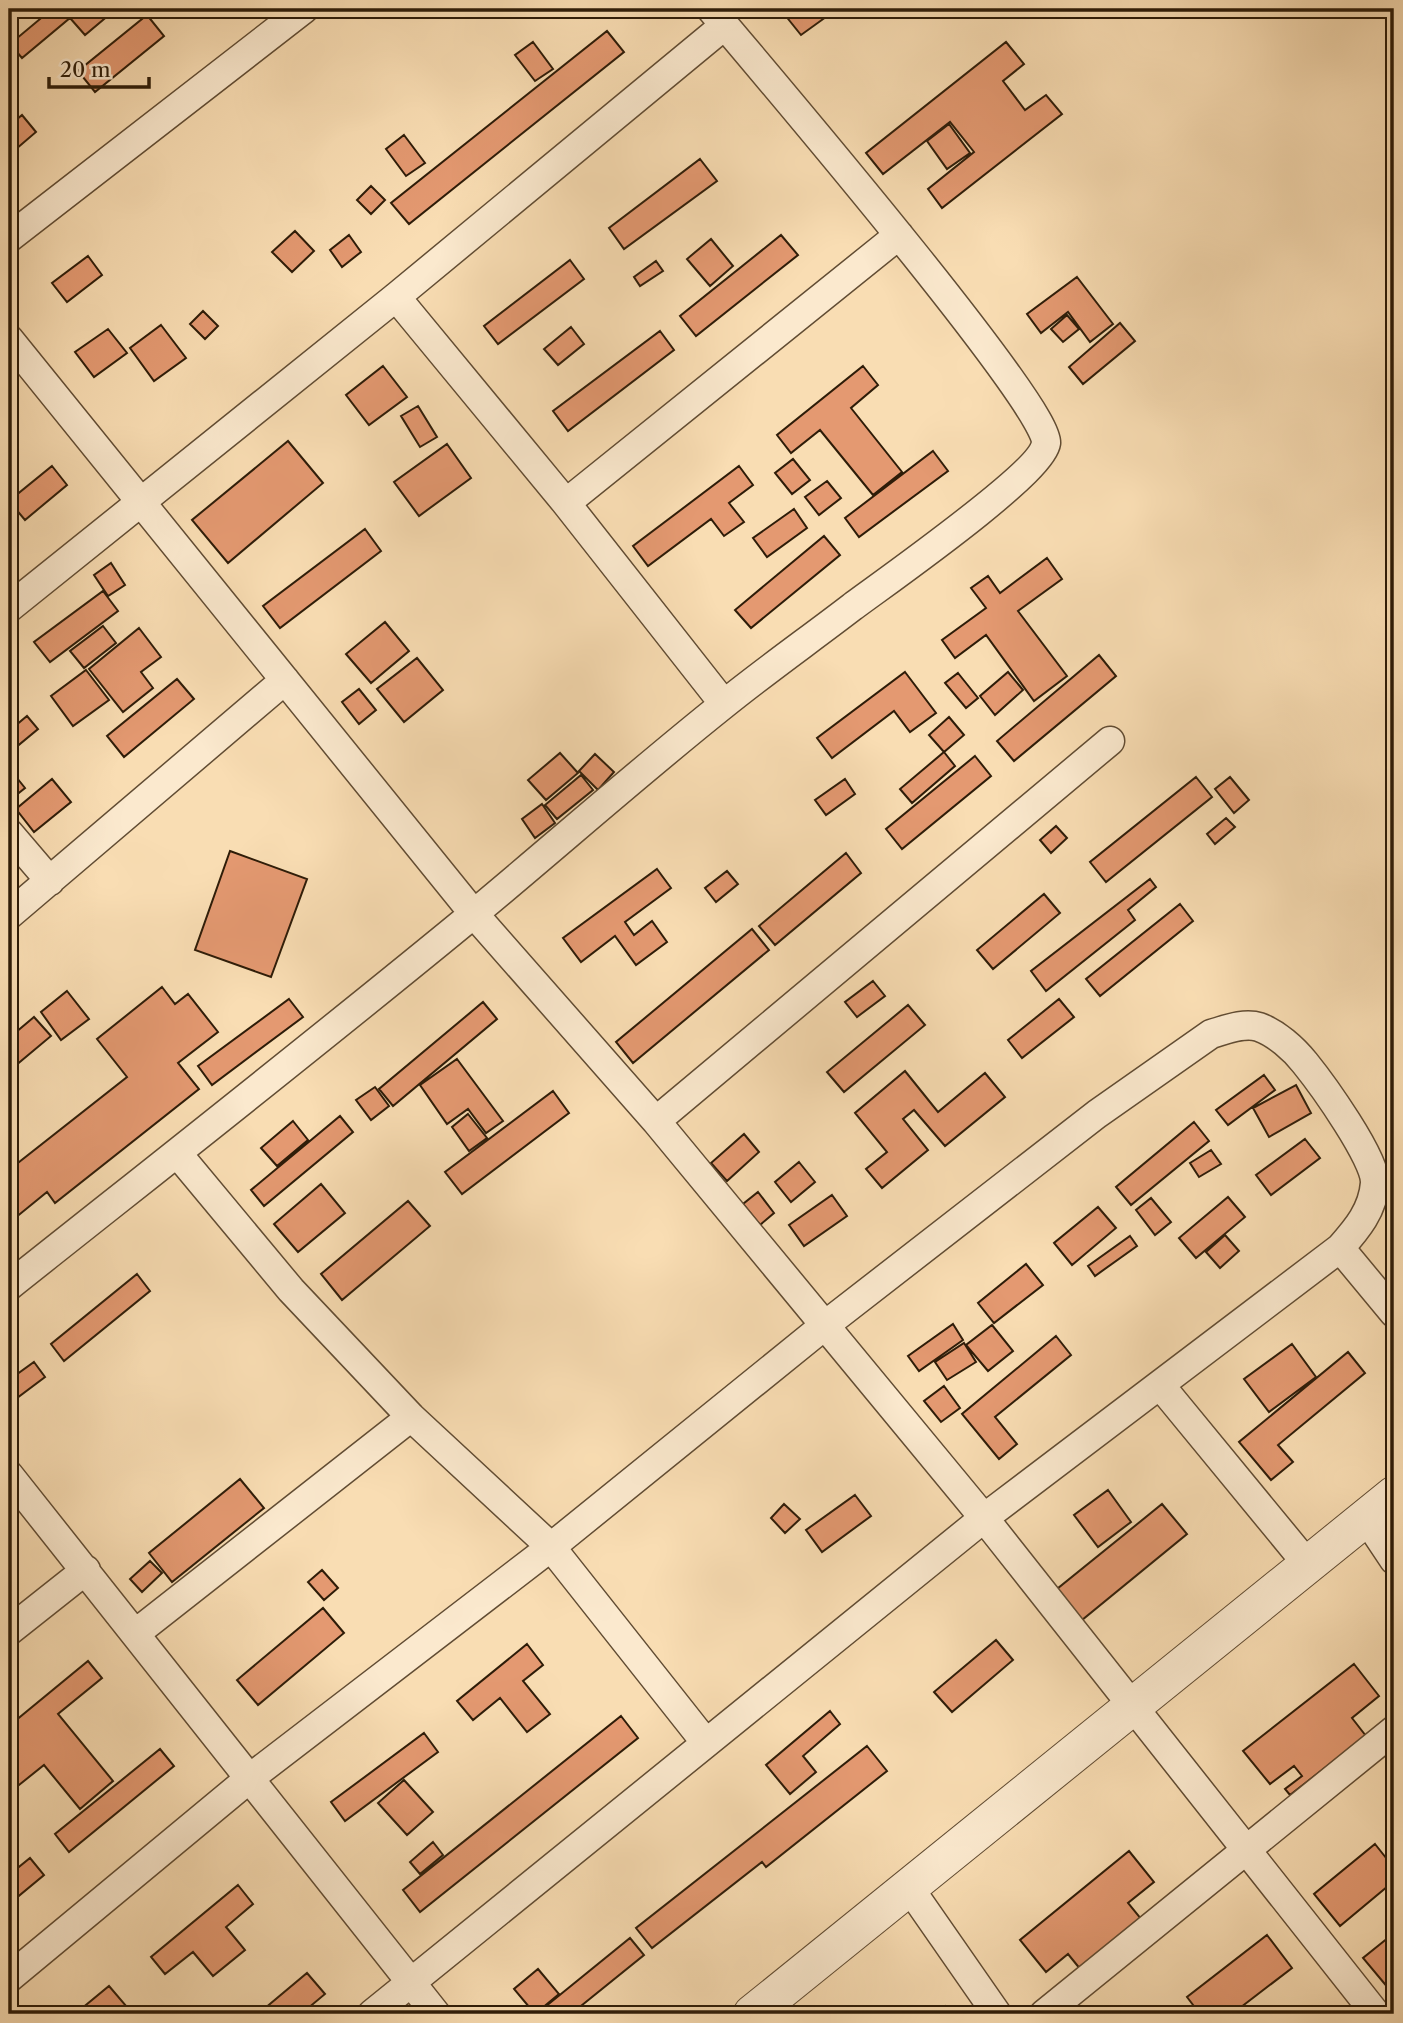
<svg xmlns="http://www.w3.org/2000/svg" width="1403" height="2023" font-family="'Libre Caslon Text',serif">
<rect width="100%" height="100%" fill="#f9ddb3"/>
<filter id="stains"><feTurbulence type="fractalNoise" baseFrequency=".00286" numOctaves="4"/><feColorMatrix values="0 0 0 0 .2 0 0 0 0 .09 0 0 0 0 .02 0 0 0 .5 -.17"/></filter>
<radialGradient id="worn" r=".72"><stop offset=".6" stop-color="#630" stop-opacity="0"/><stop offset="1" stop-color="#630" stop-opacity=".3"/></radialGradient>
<path fill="#e49971" stroke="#2e1c08" stroke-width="2" d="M 52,9 L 116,9 L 85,35 L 70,18 L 22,58 L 10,44 Z
M 794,9 L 837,9 L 801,35 L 785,15 Z
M 147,15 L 164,36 L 95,92 L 78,71 Z
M 607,31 L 624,52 L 409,224 L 391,203 Z
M 533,42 L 553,69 L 535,81 L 515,55 Z
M 1006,42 L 1024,64 L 1003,81 L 1025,110 L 1046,95 L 1062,114 L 942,208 L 928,189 L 974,152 L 950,122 L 883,174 L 866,153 Z
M 22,115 L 36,132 L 9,155 L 9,126 Z
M 949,124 L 970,153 L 947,169 L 927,141 Z
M 404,135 L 425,163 L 406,176 L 386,149 Z
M 700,159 L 717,181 L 624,249 L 609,228 Z
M 371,186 L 385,200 L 371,214 L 357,200 Z
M 295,231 L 314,251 L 292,272 L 272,252 Z
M 349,235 L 361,252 L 342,267 L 330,250 Z
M 781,235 L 798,255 L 696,336 L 680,316 Z
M 711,239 L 733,266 L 710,286 L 687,259 Z
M 88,256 L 102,275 L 67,302 L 52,283 Z
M 570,260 L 584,279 L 498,344 L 484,326 Z
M 656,261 L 663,271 L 640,286 L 634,277 Z
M 1077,277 L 1113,324 L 1090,342 L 1068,312 L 1041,333 L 1027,314 Z
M 203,311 L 218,326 L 205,339 L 190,324 Z
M 1067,315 L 1079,329 L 1063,342 L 1051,329 Z
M 1120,323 L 1135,341 L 1083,384 L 1069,367 Z
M 161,325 L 186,358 L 154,381 L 130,348 Z
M 571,327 L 584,344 L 558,365 L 544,349 Z
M 108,329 L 127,353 L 94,377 L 75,352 Z
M 660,331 L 674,350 L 568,431 L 553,411 Z
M 383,366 L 407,397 L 369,425 L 346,395 Z
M 863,366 L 878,385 L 851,408 L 902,472 L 873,495 L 820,430 L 791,453 L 777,435 Z
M 418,406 L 437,437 L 420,447 L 401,416 Z
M 288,441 L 323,483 L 228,563 L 192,520 Z
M 447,444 L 471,478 L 419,516 L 394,482 Z
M 933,451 L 948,471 L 859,537 L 845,518 Z
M 793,459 L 810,480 L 792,494 L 775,473 Z
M 52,466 L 67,485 L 25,520 L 9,501 Z
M 739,466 L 753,485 L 729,503 L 744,522 L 724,536 L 711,519 L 648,566 L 633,546 Z
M 827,481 L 841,498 L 819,515 L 805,497 Z
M 794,509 L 807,528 L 767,557 L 753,538 Z
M 365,529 L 381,551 L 280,628 L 263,606 Z
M 824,536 L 840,555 L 751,628 L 735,610 Z
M 1047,558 L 1062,579 L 1018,611 L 1067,676 L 1034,701 L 986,635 L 955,658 L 942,640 L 986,608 L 971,588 L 988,576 L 1000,593 Z
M 111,563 L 125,585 L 108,596 L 94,575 Z
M 103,591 L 118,611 L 50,662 L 34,642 Z
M 385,622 L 409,651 L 371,683 L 346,654 Z
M 103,626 L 116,643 L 84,668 L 70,651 Z
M 139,628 L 161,657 L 141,672 L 153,688 L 123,712 L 89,669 Z
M 1099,655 L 1116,676 L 1014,761 L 997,741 Z
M 417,658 L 443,690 L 404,722 L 377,689 Z
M 86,670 L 109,700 L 73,726 L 51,696 Z
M 905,672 L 936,713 L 910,732 L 894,711 L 832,758 L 817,738 Z
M 1008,672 L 1023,690 L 995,715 L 980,696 Z
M 958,673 L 978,698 L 966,708 L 945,683 Z
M 177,679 L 194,699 L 124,757 L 107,736 Z
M 359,689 L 376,710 L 359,724 L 342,702 Z
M 27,716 L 38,729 L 9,753 L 9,731 Z
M 949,717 L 964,735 L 944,752 L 929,735 Z
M 944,752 L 955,766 L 912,803 L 900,789 Z
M 560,753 L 578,773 L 546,800 L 528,780 Z
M 595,754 L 614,772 L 598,790 L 579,771 Z
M 975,756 L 991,776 L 902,849 L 886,829 Z
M 9,768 L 25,788 L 10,800 L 9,798 Z
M 581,775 L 593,790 L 557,819 L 545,805 Z
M 1196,777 L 1212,797 L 1106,882 L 1090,862 Z
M 1230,777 L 1249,800 L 1234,813 L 1215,789 Z
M 52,779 L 71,802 L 34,832 L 16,809 Z
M 845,779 L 855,794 L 826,815 L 815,800 Z
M 542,804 L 555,823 L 535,838 L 522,819 Z
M 1226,818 L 1235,827 L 1215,844 L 1207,834 Z
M 1056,826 L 1067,838 L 1051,853 L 1040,840 Z
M 230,851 L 307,879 L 271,977 L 195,950 Z
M 846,853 L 861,873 L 775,945 L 759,926 Z
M 657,869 L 671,888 L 625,922 L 634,935 L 652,921 L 667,942 L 636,965 L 615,936 L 581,962 L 563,938 Z
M 727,871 L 738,884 L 716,902 L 705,888 Z
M 1150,879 L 1156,887 L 1128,910 L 1135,920 L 1046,991 L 1031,971 Z
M 1044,894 L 1060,913 L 993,969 L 977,950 Z
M 1180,904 L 1193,921 L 1100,996 L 1086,979 Z
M 752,929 L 769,950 L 633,1063 L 616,1042 Z
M 873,981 L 885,996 L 857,1017 L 845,1002 Z
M 162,987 L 175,1004 L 188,994 L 218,1032 L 178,1063 L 199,1089 L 55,1203 L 47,1192 L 9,1223 L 9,1170 L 127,1077 L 97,1039 Z
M 67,991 L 89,1019 L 61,1040 L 41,1012 Z
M 289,999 L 303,1017 L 212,1085 L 198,1066 Z
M 1059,999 L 1074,1017 L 1022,1058 L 1008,1040 Z
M 483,1002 L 497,1019 L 393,1106 L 379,1089 Z
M 908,1005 L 925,1025 L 844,1092 L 827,1072 Z
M 34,1017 L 51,1036 L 9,1071 L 9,1038 Z
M 457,1059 L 503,1121 L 486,1133 L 468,1109 L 447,1124 L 420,1085 Z
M 905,1071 L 938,1112 L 985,1073 L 1005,1097 L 945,1146 L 914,1110 L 903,1119 L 928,1150 L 882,1188 L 866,1169 L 887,1152 L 855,1113 Z
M 1264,1075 L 1275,1090 L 1228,1125 L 1216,1110 Z
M 1296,1085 L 1311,1113 L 1269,1137 L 1253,1108 Z
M 375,1087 L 389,1106 L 371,1120 L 356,1100 Z
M 553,1091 L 569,1113 L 462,1194 L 445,1172 Z
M 468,1114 L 487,1138 L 469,1151 L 452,1127 Z
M 340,1116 L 353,1132 L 264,1206 L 251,1190 Z
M 293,1121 L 308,1140 L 277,1166 L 261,1148 Z
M 1194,1122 L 1209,1141 L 1131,1205 L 1116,1187 Z
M 744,1134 L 759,1152 L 727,1181 L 711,1163 Z
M 1305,1139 L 1320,1158 L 1271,1195 L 1256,1175 Z
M 1211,1150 L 1221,1164 L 1199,1177 L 1190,1163 Z
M 799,1162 L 815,1182 L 791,1202 L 775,1182 Z
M 321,1184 L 345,1213 L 298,1252 L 274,1224 Z
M 758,1192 L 774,1213 L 760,1225 L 743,1204 Z
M 832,1195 L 847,1216 L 804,1246 L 789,1225 Z
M 1228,1197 L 1245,1217 L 1196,1258 L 1179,1238 Z
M 1151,1198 L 1171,1222 L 1155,1235 L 1136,1210 Z
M 408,1201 L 430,1226 L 342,1300 L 321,1274 Z
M 1098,1207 L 1116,1228 L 1072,1265 L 1054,1243 Z
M 1225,1235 L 1239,1251 L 1220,1268 L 1206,1252 Z
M 1130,1236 L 1137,1246 L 1095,1276 L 1088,1266 Z
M 1026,1264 L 1043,1285 L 994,1323 L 978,1303 Z
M 137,1274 L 150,1291 L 64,1361 L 51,1344 Z
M 953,1324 L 963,1340 L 919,1371 L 908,1356 Z
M 992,1325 L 1013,1351 L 988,1371 L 966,1345 Z
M 1056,1336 L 1071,1355 L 995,1417 L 1017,1444 L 999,1459 L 962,1414 Z
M 964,1343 L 976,1362 L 947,1380 L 935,1362 Z
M 1292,1344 L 1316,1377 L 1269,1412 L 1244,1379 Z
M 1348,1352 L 1365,1373 L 1278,1445 L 1293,1462 L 1271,1480 L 1239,1442 Z
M 34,1362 L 45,1377 L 13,1401 L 9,1395 L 9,1380 Z
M 944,1386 L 960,1408 L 941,1422 L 924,1401 Z
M 240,1479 L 264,1508 L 172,1582 L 149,1553 Z
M 1108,1490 L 1131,1522 L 1098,1547 L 1074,1515 Z
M 855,1495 L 871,1516 L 822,1552 L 806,1530 Z
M 784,1504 L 800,1519 L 785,1533 L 771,1518 Z
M 1162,1504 L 1187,1534 L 1082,1620 L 1057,1589 Z
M 150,1561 L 162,1573 L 142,1592 L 130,1579 Z
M 322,1570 L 338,1588 L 324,1600 L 308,1582 Z
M 323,1608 L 344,1633 L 258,1705 L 237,1680 Z
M 996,1640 L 1013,1660 L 952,1712 L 934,1692 Z
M 527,1644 L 543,1665 L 523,1681 L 550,1714 L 527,1732 L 500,1698 L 473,1720 L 457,1701 Z
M 88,1661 L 102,1678 L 58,1714 L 113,1781 L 80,1809 L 44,1765 L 9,1793 L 9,1726 Z
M 1354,1664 L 1379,1696 L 1352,1718 L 1366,1736 L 1290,1795 L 1285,1789 L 1302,1776 L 1294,1766 L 1270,1784 L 1243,1751 Z
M 830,1711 L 840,1724 L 803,1756 L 816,1772 L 790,1794 L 766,1765 Z
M 621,1716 L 638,1738 L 420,1912 L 403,1890 Z
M 424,1733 L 438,1752 L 345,1821 L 331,1802 Z
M 867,1746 L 887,1771 L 766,1867 L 762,1862 L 652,1948 L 636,1928 Z
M 160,1749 L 174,1766 L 69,1852 L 55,1834 Z
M 404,1780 L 433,1812 L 407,1835 L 378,1803 Z
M 433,1842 L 443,1855 L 420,1874 L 410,1862 Z
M 1375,1844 L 1394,1868 L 1394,1881 L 1340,1926 L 1314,1894 Z
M 1129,1851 L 1154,1882 L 1128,1903 L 1142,1920 L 1081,1970 L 1068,1954 L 1046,1972 L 1020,1940 Z
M 30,1858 L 44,1875 L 9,1904 L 9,1875 Z
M 238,1885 L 253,1904 L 226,1927 L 245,1950 L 213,1976 L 193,1952 L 165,1974 L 151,1957 Z
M 1394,1933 L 1394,1985 L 1389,1989 L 1363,1958 Z
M 1267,1935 L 1292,1968 L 1232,2014 L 1200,2014 L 1187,1997 Z
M 630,1938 L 644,1955 L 571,2014 L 543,2014 L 540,2011 Z
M 538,1969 L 559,1994 L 535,2014 L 514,1989 Z
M 307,1973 L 325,1994 L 301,2014 L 258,2014 Z
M 109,1986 L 127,2007 L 118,2014 L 75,2014 Z
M 945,2006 L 952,2014 L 934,2014 Z"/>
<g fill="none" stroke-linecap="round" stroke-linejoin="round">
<g stroke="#614c33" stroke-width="31">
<path id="minor" d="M 9,238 L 304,9
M 396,297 L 566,503 L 724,704
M 9,339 L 474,914 L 656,1121 L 984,1518 L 1376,2014
M 566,503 L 899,235
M 9,608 L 396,297 L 725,25
M 9,833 L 50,881
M 9,915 L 285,680
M 656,1121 L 1110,741
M 177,1153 L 291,1290 L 411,1417 L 551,1547 L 706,1743
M 1340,1248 L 1394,1313
M 9,1286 C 165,1162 322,1039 476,912 C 559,843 639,772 723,705 C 765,671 809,640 852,607 C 884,583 1042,473 1046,443 C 1051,408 753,59 711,9
M 1160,1385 L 1308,1565
M 9,1475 L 436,2014
M 1366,1518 L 1394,1560
M 9,1631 L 86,1570
M 136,1633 L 411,1417
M 908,1886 L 997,2014
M 9,1978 L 250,1778 L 551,1547 L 824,1326 L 1097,1114 L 1211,1034 C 1225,1030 1244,1022 1259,1027 C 1276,1033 1294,1049 1305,1063 C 1322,1084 1376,1159 1375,1183 C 1373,1210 1357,1229 1340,1248 L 984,1518 L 372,2014
M 1044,2014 L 1394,1730"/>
</g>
<g stroke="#614c33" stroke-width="39">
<path id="tertiary" d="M 752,2014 L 1394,1495"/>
</g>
<use href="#minor" stroke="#fbe9ce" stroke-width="28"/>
<use href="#tertiary" stroke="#fbe9ce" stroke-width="37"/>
</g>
<rect width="1403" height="2023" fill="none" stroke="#f9ddb3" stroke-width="35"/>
<rect x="10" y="10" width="1382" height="2002" fill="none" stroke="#2e1c08" stroke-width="3.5"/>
<rect x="18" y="18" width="1368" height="1988" fill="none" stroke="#2e1c08" stroke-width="2"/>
<path d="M49 77v10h100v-10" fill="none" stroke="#2e1c08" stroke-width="3.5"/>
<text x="60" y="77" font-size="21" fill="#2e1c08" stroke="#fbe9ce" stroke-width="5" paint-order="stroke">20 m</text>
<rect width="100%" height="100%" filter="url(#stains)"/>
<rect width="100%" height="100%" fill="url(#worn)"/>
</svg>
